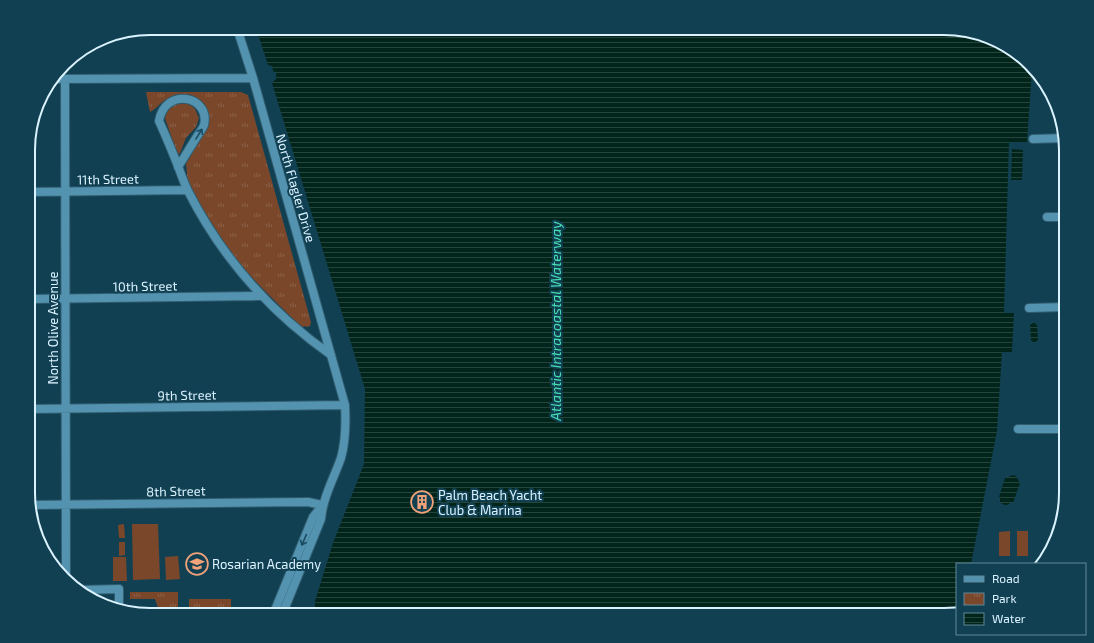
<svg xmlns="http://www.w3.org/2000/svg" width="1094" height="643" font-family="'Exo 2',sans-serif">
<defs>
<pattern id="park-tufts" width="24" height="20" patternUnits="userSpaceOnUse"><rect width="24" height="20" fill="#7a472a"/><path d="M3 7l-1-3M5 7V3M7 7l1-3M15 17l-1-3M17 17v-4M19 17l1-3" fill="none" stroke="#8c624a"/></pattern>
<pattern id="water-rules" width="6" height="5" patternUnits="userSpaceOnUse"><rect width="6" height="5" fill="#01251a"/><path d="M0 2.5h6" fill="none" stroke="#25453c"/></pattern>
</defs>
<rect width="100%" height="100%" fill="#114053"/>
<path fill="url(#park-tufts)" d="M 146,92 L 241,92 L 248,95 L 311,322 L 310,326 L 307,327 L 304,326 L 302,328 L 261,287 L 239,264 L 209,221 L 188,184 L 186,163 L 196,144 L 206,110 L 191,95 C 179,94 170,95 160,104 C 157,107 154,110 150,112 Z
M 188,103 L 195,109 L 199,118 L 196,127 L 186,138 L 180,153 L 177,154 L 165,118 L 168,108 L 175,104 Z
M 130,592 L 178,592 L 178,611 L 159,611 L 155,599 L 130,599 Z
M 189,599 L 231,599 L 231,613 L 189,613 Z"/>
<path fill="#7a472a" d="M 124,524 L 125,538 L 119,538 L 118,525 Z
M 132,524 L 158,524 L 160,579 L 133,580 Z
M 1010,531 L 1010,556 L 999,556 L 999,532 Z
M 1017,531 L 1028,531 L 1028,556 L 1017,556 Z
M 119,542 L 125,542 L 125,555 L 119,556 Z
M 178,556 L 180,579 L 166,580 L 165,557 Z
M 113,557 L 126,557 L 127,581 L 113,581 Z"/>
<path fill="url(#water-rules)" d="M 256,28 L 945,28 L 1005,44 L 1032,69 L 1027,142 L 1009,142 L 1004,313 L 1014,313 L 1012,352 L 1002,352 L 997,431 L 971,564 L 957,564 L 957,613 L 952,615 L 315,615 L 315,601 L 333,543 L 364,464 L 365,389 L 272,83 L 276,79 L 276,73 L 273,71 L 272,66 L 268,65 Z
M 1012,149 L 1023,150 L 1022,180 L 1011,180 Z
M 1033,323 L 1035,323 L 1037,325 L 1038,340 L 1034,343 L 1031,340 L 1030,325 Z
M 1013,475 L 1016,476 L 1020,483 L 1013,503 L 1011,502 C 1008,506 1004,506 1000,502 L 1000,498 L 999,497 L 1005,478 Z"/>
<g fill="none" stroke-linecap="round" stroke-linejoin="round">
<g stroke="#315d6f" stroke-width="10">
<path id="minor" d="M 237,28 L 253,78 L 345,405 C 346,423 346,440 341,458 C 334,478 323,497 321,519 L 282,615
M 53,79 L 253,78
M 65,79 L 66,577
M 1033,139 L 1065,138
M 178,167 C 185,156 191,146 198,135 C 200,132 203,128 204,125 C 211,96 165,86 159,121 C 166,136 172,151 178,166 C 181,174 184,183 188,191 C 222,258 270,312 331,355
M 29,192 L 187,190
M 1047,217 L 1066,217
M 29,299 L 261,296
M 1029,308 L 1066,307
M 29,409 L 345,405
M 1018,429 L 1066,429
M 29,505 L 308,502 L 322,505
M 80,590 L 119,589 L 119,607
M 273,615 L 313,517 L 322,506"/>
</g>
<use href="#minor" stroke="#5393b0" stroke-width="8"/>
</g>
<defs><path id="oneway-shaft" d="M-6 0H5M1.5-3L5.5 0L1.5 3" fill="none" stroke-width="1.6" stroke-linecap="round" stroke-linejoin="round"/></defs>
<g stroke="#1b4c61">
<use href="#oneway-shaft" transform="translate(199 134) rotate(-58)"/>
<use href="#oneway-shaft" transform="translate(304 540) rotate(113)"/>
</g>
<defs>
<g id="building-ring" transform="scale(1.15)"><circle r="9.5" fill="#114053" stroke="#f0a279" stroke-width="1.5"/><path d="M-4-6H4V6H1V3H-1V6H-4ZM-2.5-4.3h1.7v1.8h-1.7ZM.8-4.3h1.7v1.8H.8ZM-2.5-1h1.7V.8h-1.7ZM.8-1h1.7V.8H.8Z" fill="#f0a279"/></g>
<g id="school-ring" transform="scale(1.15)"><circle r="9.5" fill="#114053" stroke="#f0a279" stroke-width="1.5"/><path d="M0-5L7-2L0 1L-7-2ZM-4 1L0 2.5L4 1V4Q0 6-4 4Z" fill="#f0a279"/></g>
</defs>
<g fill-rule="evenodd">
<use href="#building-ring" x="422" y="502"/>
<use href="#school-ring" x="197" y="564"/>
</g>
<g text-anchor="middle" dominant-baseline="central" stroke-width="4" stroke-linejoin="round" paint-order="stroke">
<g font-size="13" fill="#dbf3ff" stroke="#114053">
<text transform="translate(108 179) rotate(-1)">11th Street</text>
<text transform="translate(296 188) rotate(74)">North Flagler Drive</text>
<text transform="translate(145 286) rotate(-1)">10th Street</text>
<text transform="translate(53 328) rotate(-90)">North Olive Avenue</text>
<text transform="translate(187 395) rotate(-1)">9th Street</text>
<text transform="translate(176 491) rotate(-1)">8th Street</text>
</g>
<g font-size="13" fill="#dbf3ff" stroke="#114053" text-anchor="start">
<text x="438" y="495">Palm Beach Yacht<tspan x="438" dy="15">Club &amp; Marina</tspan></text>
<text x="212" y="564">Rosarian Academy</text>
</g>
<g font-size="14" font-style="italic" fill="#47e1b3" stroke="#114053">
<text transform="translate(555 321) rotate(-90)">Atlantic Intracoastal Waterway</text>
</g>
</g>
<path d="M0 0H1094V643H0ZM150 35H944A115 115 0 0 1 1059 150V493A115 115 0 0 1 944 608H150A115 115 0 0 1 35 493V150A115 115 0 0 1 150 35Z" fill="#114053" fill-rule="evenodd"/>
<path fill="none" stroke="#dbf3ff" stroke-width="2" d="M150 35H944A115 115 0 0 1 1059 150V493A115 115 0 0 1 944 608H150A115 115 0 0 1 35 493V150A115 115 0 0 1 150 35Z"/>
<rect x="956" y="563" width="130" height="72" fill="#114053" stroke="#628898"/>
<rect x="964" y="576" width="20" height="6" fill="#5393b0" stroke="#628898"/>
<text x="992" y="583" font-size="12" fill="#dbf3ff">Road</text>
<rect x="964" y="593" width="20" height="12" fill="url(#park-tufts)" stroke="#628898"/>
<text x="992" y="603" font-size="12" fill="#dbf3ff">Park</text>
<rect x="964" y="613" width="20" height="12" fill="url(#water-rules)" stroke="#628898"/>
<text x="992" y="623" font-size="12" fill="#dbf3ff">Water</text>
</svg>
